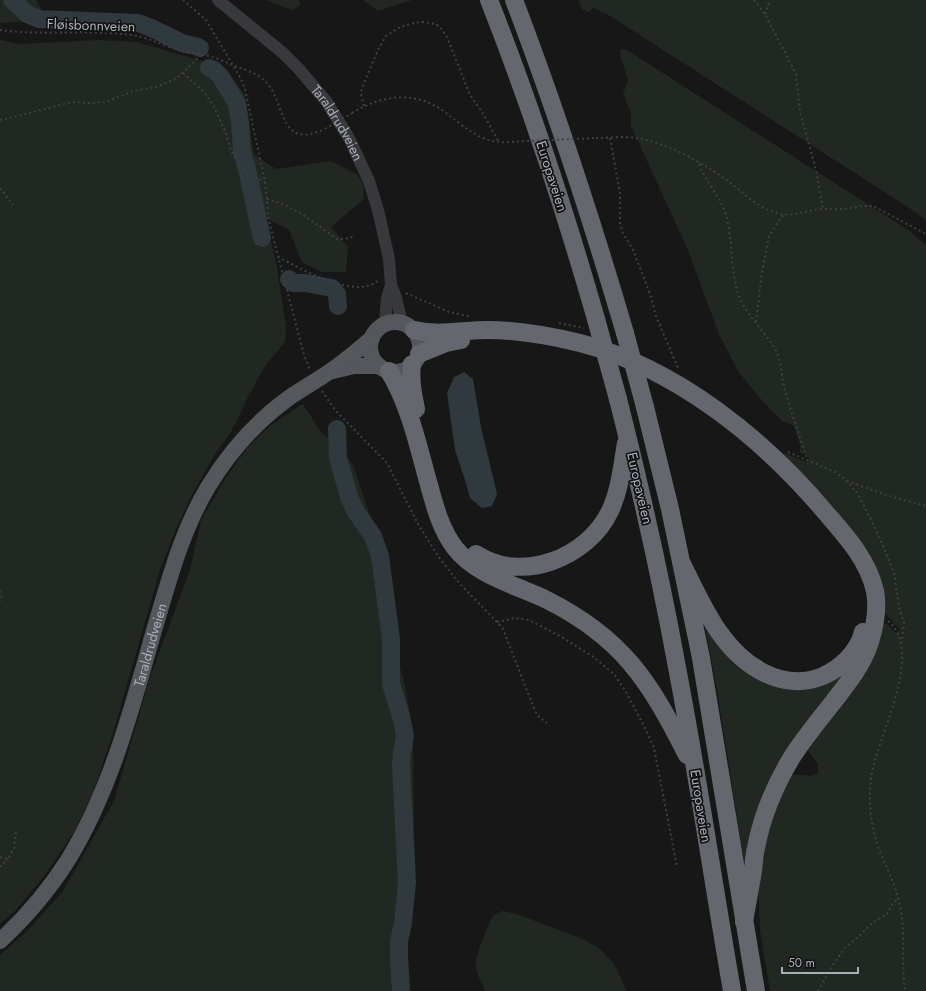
<svg xmlns="http://www.w3.org/2000/svg" width="926" height="991" font-family="Jost,sans-serif">
<rect width="100%" height="100%" fill="#171718"/>
<path fill="#212821" d="M 0,0 L 36,0 C 41,9 45,12 37,21 L 0,23 Z
M 266,0 L 299,0 L 301,5 L 293,10 Z
M 363,0 L 412,0 L 378,11 Z
M 578,0 L 926,0 L 926,220 L 908,207 L 607,14 L 593,8 L 588,12 L 582,9 Z
M 0,40 L 20,44 L 98,40 L 137,42 L 225,68 L 245,95 L 254,154 L 276,169 L 330,161 L 357,174 L 363,184 L 364,199 L 331,227 L 348,247 L 346,272 L 321,272 L 302,262 L 289,230 L 266,218 L 277,267 L 286,326 L 285,342 L 265,366 L 250,393 L 231,432 L 214,456 L 193,493 L 176,529 L 160,570 L 114,730 L 93,793 L 74,832 L 45,875 L 15,911 L 0,924 Z
M 622,49 L 627,50 L 908,230 L 926,245 L 926,991 L 770,991 L 760,931 L 758,876 L 767,824 L 791,775 C 801,773 809,779 818,773 L 818,764 L 808,751 L 807,748 L 882,626 L 884,624 L 887,624 L 896,633 L 900,630 L 885,613 L 881,594 L 779,456 L 785,453 L 806,462 L 809,459 L 808,455 L 800,453 L 800,445 L 794,426 L 781,420 L 758,396 L 738,371 L 719,334 L 687,248 L 631,126 L 631,113 L 623,94 L 628,80 L 621,58 L 620,50 Z
M 303,404 L 322,434 L 336,442 L 353,465 L 379,542 L 391,595 L 396,653 L 405,686 L 413,737 L 414,843 L 408,925 L 404,991 L 0,991 L 0,955 L 28,930 L 63,891 L 114,801 L 150,677 L 190,570 L 201,520 L 225,479 L 248,447 L 272,424 Z
M 703,616 L 782,684 L 858,654 L 811,723 L 745,867 L 717,690 Z
M 502,911 L 512,913 L 522,916 L 580,938 L 599,948 L 614,964 L 627,991 L 485,991 C 482,983 477,976 476,967 C 474,958 488,926 493,916 Z"/>
<path fill="#2f393e" d="M 464,372 L 473,379 L 481,427 L 497,494 L 492,506 L 482,508 L 470,498 L 465,480 L 455,450 L 447,393 L 454,377 Z"/>
<g fill="none" stroke-linecap="round" stroke-linejoin="round">
<path stroke="#2f393e" stroke-width="18" d="M 12,0 L 27,14 L 39,19 L 138,23 C 154,28 167,36 182,43 C 188,45 195,45 200,48
M 209,68 L 214,70 L 221,77 L 237,104 L 240,123 L 242,152 L 247,169 L 262,238
M 289,279 L 293,283 L 305,283 L 332,288 L 337,294 L 338,306
M 337,429 L 338,458 L 349,497 L 356,512 L 373,536 L 380,556 L 391,639 L 391,684 L 401,716 L 405,736 L 402,752 L 401,764 L 407,882 L 403,923 L 399,941 L 399,958 L 401,991"/>
<path stroke="#3e4044" stroke-width="2" stroke-dasharray="2 3" stroke-linecap="butt" d="M 183,0 L 206,20 L 241,79 L 245,89 L 265,182 L 269,220 L 273,237 L 304,355 L 310,370
M 754,0 L 765,14 L 796,74 L 800,112 L 816,170 L 823,209
M 765,14 L 770,0
M 0,30 C 43,36 87,29 131,35 C 149,37 165,47 183,51 C 190,53 197,53 204,55 C 215,57 225,62 235,66 C 245,70 257,73 265,81 C 287,102 277,151 325,129
M 183,73 L 203,91 L 213,105 L 226,133 L 231,151 L 245,172 L 265,182
M 364,106 L 361,94 L 362,88 L 378,50 L 386,36 L 400,27 L 414,23 L 422,22 L 435,24 L 440,27 L 447,37 L 470,95 L 482,112 L 499,142
M 352,113 C 380,96 413,90 442,110 C 463,125 480,144 507,142
M 0,120 L 18,116 L 72,102 L 89,103 L 106,102 L 133,91 L 157,87 L 177,78 L 202,54
M 596,138 C 609,138 623,136 636,138 C 668,143 697,160 724,178 C 741,190 754,206 774,212 C 789,218 800,212 815,210 C 823,208 832,210 840,209 C 851,209 862,205 873,206 L 926,234
M 610,138 L 620,193 L 620,223 L 623,233 L 633,250 L 650,294 L 656,316 L 678,368
M 699,164 C 706,182 721,197 726,215 C 733,242 730,270 739,296 C 747,317 766,332 776,351 C 782,363 781,377 785,390 C 791,413 800,436 807,459
M 0,188 L 13,205
M 267,199 L 283,204 L 302,214 L 337,239 L 345,239 L 355,236
M 278,257 C 302,269 357,302 380,279
M 406,293 L 449,312 L 469,316
M 756,322 L 762,272 L 769,236 L 783,215
M 559,323 L 584,328
M 322,391 L 335,410 L 387,463 L 418,524 L 438,556 L 459,583 L 497,622 L 503,629 L 535,711 L 539,717 L 547,723
M 788,452 L 835,472 L 847,481 L 858,494 L 877,532 L 894,572 L 899,607 L 904,623 L 902,642
M 847,481 L 886,495 L 926,506
M 0,591 L 2,598 L 0,601
M 888,621 C 926,652 876,739 871,778 C 868,803 871,829 880,852 C 888,871 896,886 900,906 C 906,934 901,963 905,991
M 497,622 L 515,618 L 529,620 L 560,636 L 592,656 L 614,674 L 626,692 L 644,726 L 654,748 L 677,867
M 0,857 L 8,859 L 14,848 L 16,831
M 0,867 L 8,859
M 818,991 L 832,966 L 845,948 L 859,936 L 872,923 L 887,914 L 893,903 L 898,899"/>
<g stroke="#38393d" stroke-width="12">
<path id="s1" d="M 218,0 L 283,53 L 298,68 L 326,101 L 349,138 L 369,181 L 378,210 L 389,259 L 391,285 L 396,298 L 402,323"/>
<path d="M 385,324 L 387,298 L 391,285"/>
</g>
<g stroke="#54575c" stroke-width="16">
<circle cx="395" cy="347" r="25"/>
<path d="M 333,371 L 354,366 L 379,366"/>
<path id="s2" d="M 0,941 C 26,917 49,890 68,860 C 110,791 131,712 153,634 C 168,584 181,532 208,487 C 228,454 255,423 286,400 C 299,390 315,382 329,372 C 344,362 358,350 372,338"/>
</g>
<path stroke="#64686e" stroke-width="18" d="M 489,0 C 530,104 565,211 596,319
M 514,0 C 556,110 592,221 625,333
M 414,330 C 439,336 463,330 488,330 C 519,330 551,336 580,343 C 676,368 763,438 826,513 C 846,536 868,560 875,591 C 878,607 875,626 870,642 C 863,664 848,683 834,701 C 819,720 804,738 792,757 C 775,785 762,816 756,848 C 754,855 754,863 753,871 C 750,888 747,905 744,922
M 419,354 L 446,343 L 461,340
M 412,364 C 410,380 413,394 416,409
M 389,371 C 410,406 418,446 429,485 C 435,507 441,530 455,548 C 477,576 516,585 547,600 C 623,638 650,682 687,755
M 618,399 C 640,486 660,574 676,662 C 697,771 713,881 732,991
M 645,407 L 670,509 L 701,658 L 756,991
M 476,554 C 521,584 588,558 610,511 C 620,490 622,466 626,443
M 681,562 C 693,585 704,611 719,632 C 742,665 781,693 823,676 C 841,668 858,652 863,632"/>
<path stroke="#3e4044" stroke-width="2" stroke-dasharray="2 3" stroke-linecap="butt" d="M 325,129 L 352,113
M 507,142 L 596,138"/>
<path stroke="#64686e" stroke-width="18" d="M 596,319 L 618,399
M 625,333 L 645,407"/>
</g>
<g text-anchor="middle" dominant-baseline="central" stroke-width="3.5" stroke-linejoin="round" paint-order="stroke">
<g font-size="14" fill="#a9afb8" stroke="#121213">
<text transform="translate(91 25) rotate(2)">Fløisbonnveien</text>
<text stroke="none"><textPath href="#s1" startOffset="173">Taraldrudveien</textPath></text>
<text transform="translate(552 176) rotate(72)">Europaveien</text>
<text transform="translate(640 488) rotate(77)">Europaveien</text>
<text stroke="none"><textPath href="#s2" startOffset="337">Taraldrudveien</textPath></text>
<text transform="translate(701 806) rotate(81)">Europaveien</text>
</g>
</g>
<path d="M782 967v6h76v-6" fill="none" stroke="#a9afb8" stroke-width="2"/>
<text x="788" y="967" font-size="12" fill="#a9afb8" stroke="#121213" stroke-width="3" paint-order="stroke">50 m</text>
</svg>
